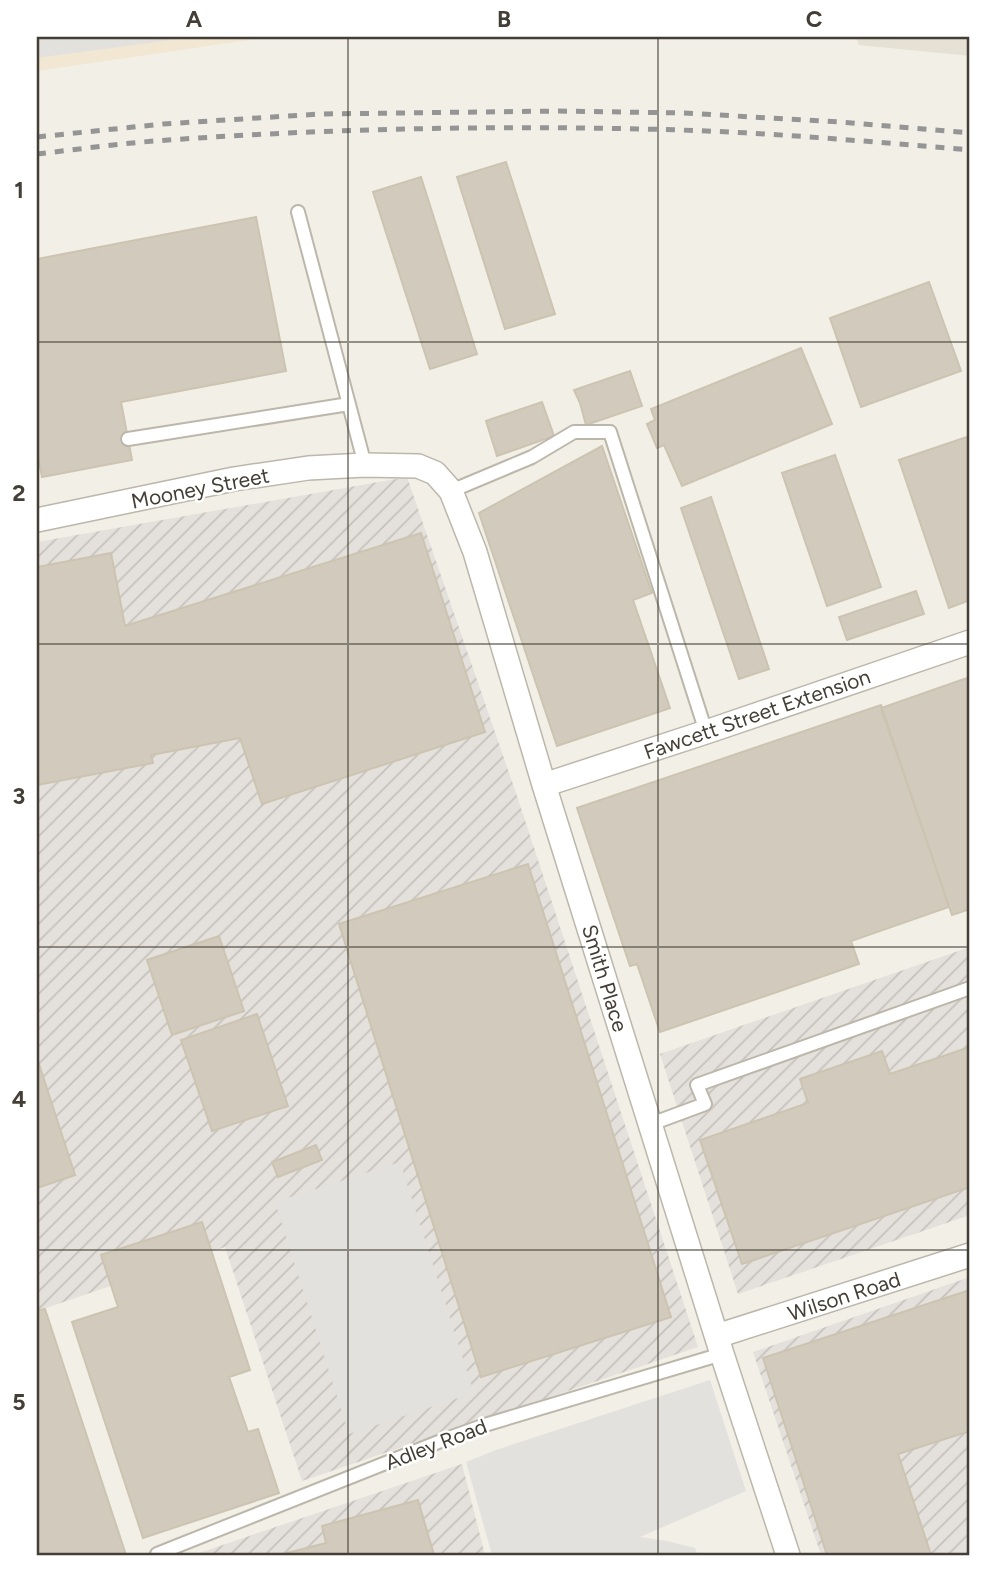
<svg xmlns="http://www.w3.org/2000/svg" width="1007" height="1592" font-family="Figtree,sans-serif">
<defs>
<pattern id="industrial-furrows" width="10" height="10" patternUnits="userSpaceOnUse" patternTransform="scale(1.75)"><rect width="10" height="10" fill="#e4e0db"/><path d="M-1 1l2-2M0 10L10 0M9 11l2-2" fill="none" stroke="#c5c1bd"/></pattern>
</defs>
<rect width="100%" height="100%" fill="#f1efe6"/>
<path fill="#e5e1d5" d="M 856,37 L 970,37 L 970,56 L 859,45 Z"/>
<path fill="#f2e7d3" d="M 37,37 L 269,37 L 37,71 Z"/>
<path fill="url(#industrial-furrows)" d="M 407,477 L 517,796 L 698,1347 L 302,1481 L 225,1247 L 37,1311 L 37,542 Z
M 970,947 L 970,1215 L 738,1294 L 660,1054 Z
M 970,1277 L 970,1555 L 821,1555 L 753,1352 Z
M 462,1464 L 485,1555 L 193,1555 Z"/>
<path fill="#e3e1de" d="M 37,37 L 193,37 L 37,58 Z
M 400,1162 L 474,1393 L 349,1434 L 275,1202 Z
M 710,1380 L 746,1491 L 640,1537 L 667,1541 L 695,1548 L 698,1555 L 492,1555 L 466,1462 L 496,1450 Z"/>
<path fill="#d2cbbd" stroke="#ccc3b0" stroke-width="2" d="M 506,162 L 555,314 L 505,329 L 457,177 Z
M 421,177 L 477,354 L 430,369 L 373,192 Z
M 256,217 L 286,371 L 121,402 L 132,460 L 42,477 L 37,451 L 37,259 Z
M 929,282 L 961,371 L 861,407 L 830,318 Z
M 801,348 L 832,424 L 682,486 L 664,445 L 657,448 L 647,424 L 655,420 L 651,409 Z
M 630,371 L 642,406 L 586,425 L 580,403 L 574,390 Z
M 542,402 L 554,436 L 497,456 L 486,421 Z
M 970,436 L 970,600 L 949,608 L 899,460 Z
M 602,446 L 652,593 L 633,600 L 670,708 L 557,746 L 479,513 Z
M 835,455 L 881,587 L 827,606 L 782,473 Z
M 711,497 L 769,669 L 739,679 L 681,508 Z
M 421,533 L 485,732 L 262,804 L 240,738 L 151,755 L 153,763 L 37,785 L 37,567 L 111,553 L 125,626 Z
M 916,591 L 924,614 L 847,640 L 839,617 Z
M 970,677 L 970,909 L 952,915 L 881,708 Z
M 881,705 L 949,907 L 851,941 L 859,964 L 660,1032 L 637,964 L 630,966 L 577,808 Z
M 528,864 L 671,1317 L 481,1377 L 339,924 Z
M 219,936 L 244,1011 L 172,1035 L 147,960 Z
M 257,1014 L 288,1106 L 212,1131 L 181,1040 Z
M 970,1047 L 970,1187 L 742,1264 L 700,1140 L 808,1103 L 800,1079 L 882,1051 L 890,1074 Z
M 37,1058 L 75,1175 L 37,1188 Z
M 316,1145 L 322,1160 L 278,1177 L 272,1162 Z
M 202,1222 L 250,1370 L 229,1377 L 248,1432 L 258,1429 L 279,1493 L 143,1538 L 72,1322 L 118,1307 L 101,1255 Z
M 970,1290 L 970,1431 L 898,1454 L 931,1555 L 827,1555 L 763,1358 Z
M 45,1309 L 126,1555 L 37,1555 L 37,1311 Z
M 418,1500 L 434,1555 L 279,1555 L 326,1543 L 322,1526 Z"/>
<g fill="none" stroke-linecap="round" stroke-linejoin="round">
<g stroke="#bcb7aa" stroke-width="16">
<path id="lane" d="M 298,212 L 365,465
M 128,439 L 349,404
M 451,491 L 532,457 L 574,432 L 610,432 L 706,732
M 651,1124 L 705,1104 L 697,1085 L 970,988
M 157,1554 L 446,1439 L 488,1424 L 722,1354"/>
</g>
<g stroke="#bcb7aa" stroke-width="26">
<path id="street" d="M 37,520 L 234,479 L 308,468 L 365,465 L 418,466 L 435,473 L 451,491 L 475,552 L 544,785 L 722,1354 L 788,1555
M 544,785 L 706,732 L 970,642
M 717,1336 L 970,1255"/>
</g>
<use href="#lane" stroke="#fff" stroke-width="12"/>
<use href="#street" stroke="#fff" stroke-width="23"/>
<path stroke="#959595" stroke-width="5" stroke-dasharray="9 9" stroke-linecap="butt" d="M 37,137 L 163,124 L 320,114 L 559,111 L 684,113 L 839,122 L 970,133
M 37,154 C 80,149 124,143 168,140 C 338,128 510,125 680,130 C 777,133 874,142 970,150"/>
</g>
<path fill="none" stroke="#443f36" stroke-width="2" stroke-opacity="0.55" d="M 348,37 L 348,1555M 658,37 L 658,1555M 37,342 L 970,342M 37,644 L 970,644M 37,947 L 970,947M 37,1250 L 970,1250"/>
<g text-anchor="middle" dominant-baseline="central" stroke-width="5" stroke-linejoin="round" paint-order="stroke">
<g font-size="21" fill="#443f36" stroke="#fff">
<text transform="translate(200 488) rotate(-11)">Mooney Street</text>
<text transform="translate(757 714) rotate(-19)">Fawcett Street Extension</text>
<text transform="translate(605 978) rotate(73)">Smith Place</text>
<text transform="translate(844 1296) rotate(-18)">Wilson Road</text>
<text transform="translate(436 1444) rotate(-21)">Adley Road</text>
</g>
</g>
<rect width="1007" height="1592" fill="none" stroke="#ffffff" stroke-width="77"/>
<rect x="38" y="38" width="930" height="1516" fill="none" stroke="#443f36" stroke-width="2.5"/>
<g font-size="23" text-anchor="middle" font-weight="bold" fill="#443f36">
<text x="194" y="27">A</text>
<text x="504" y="27">B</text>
<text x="814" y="27">C</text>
<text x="19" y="198">1</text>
<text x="19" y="501">2</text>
<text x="19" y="804">3</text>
<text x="19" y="1107">4</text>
<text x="19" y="1410">5</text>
</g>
</svg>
